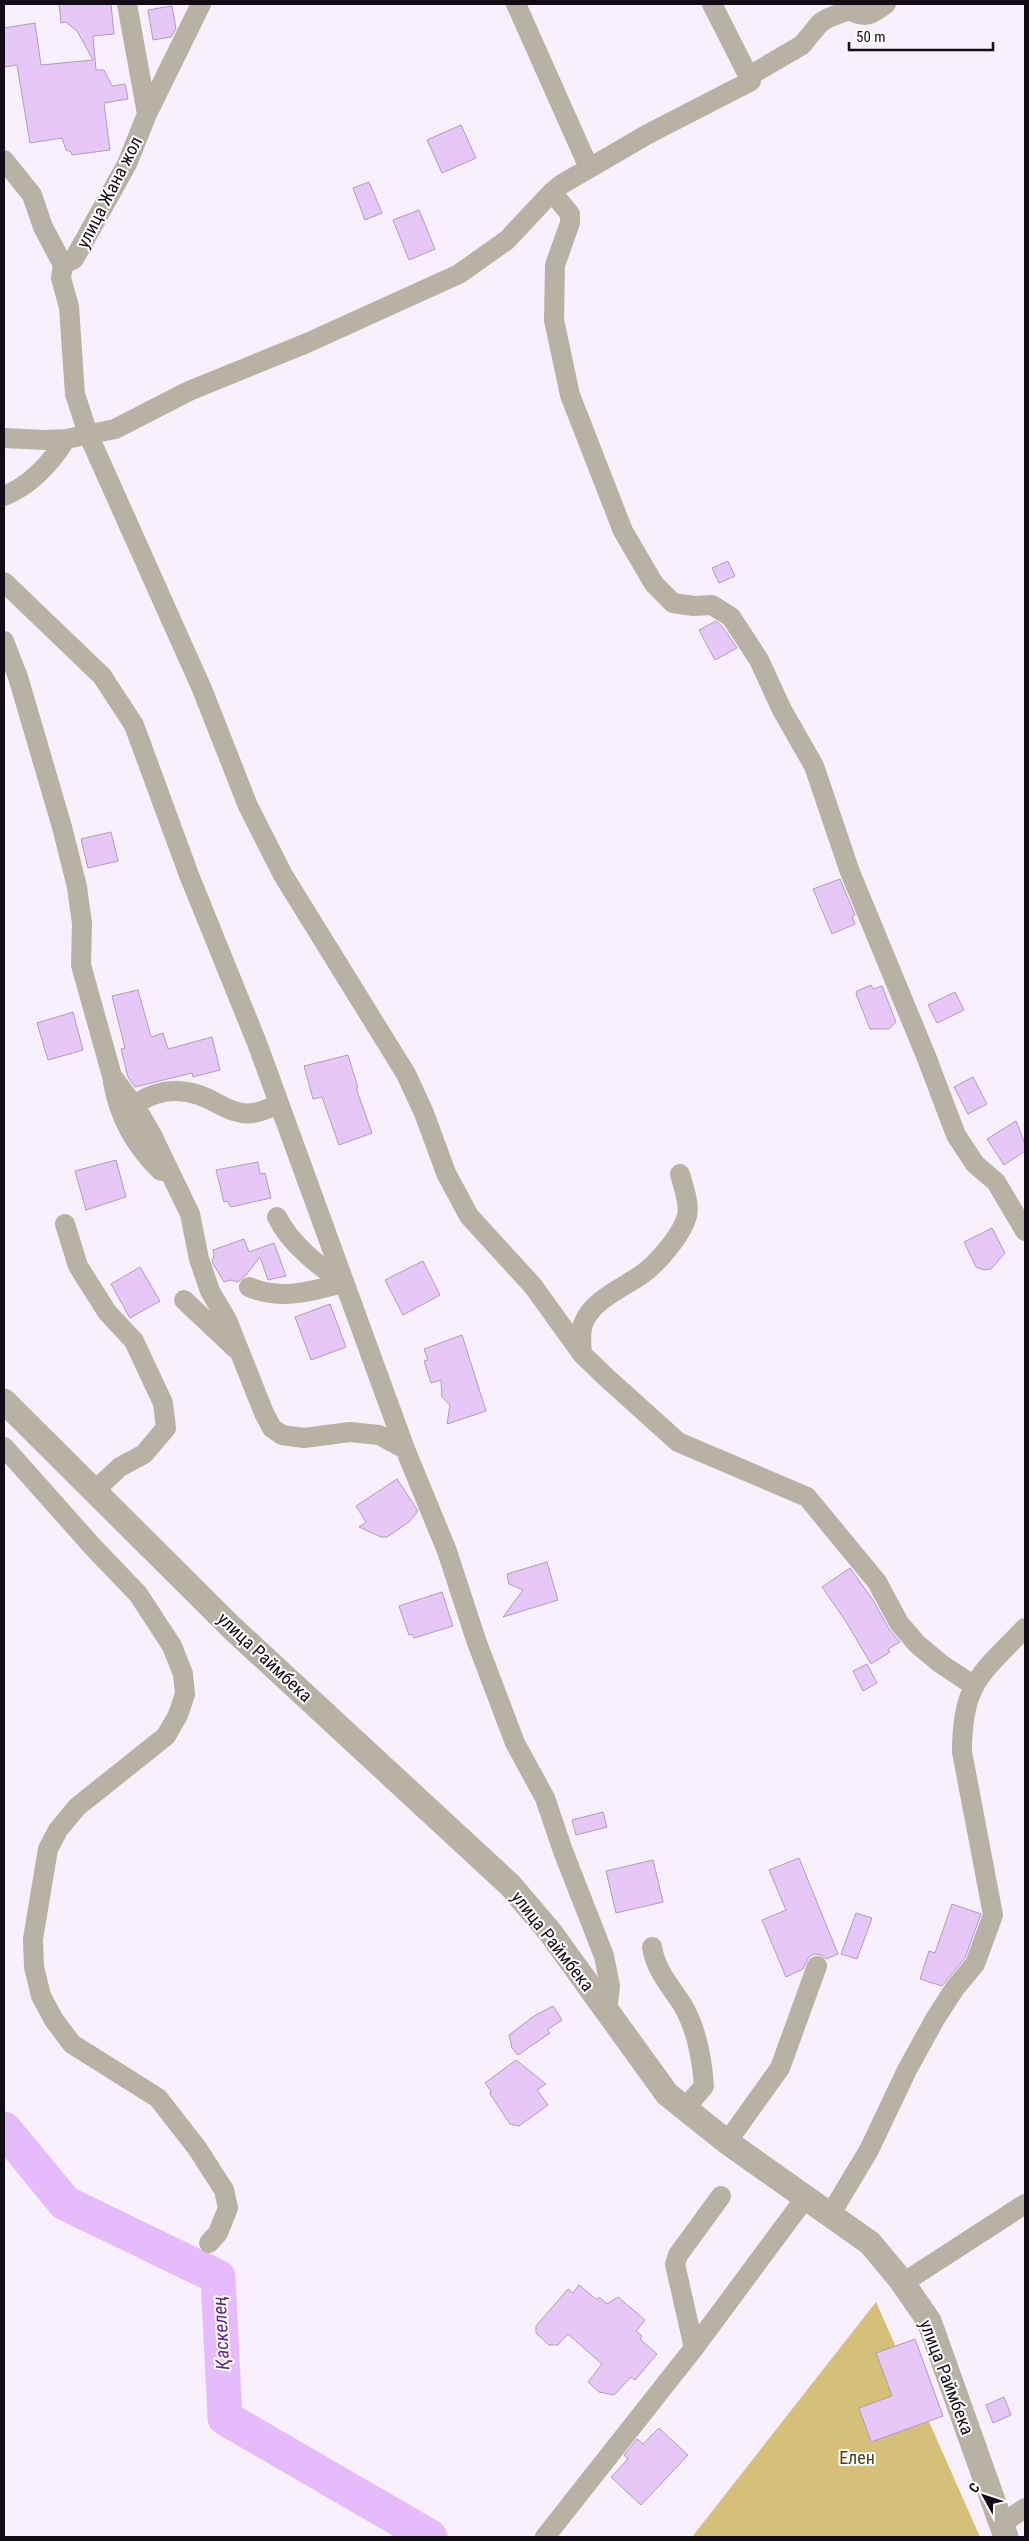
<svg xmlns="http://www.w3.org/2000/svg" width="1029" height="2541" font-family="'Roboto Condensed',sans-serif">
<rect width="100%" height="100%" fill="#f8f0fc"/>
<path fill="#d5bf79" d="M 876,2302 L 980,2537 L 692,2537 Z"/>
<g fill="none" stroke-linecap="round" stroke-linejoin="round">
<path stroke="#e6bbfc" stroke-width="35" d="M 4,2129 L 65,2203 L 218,2277 L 225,2418 L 430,2537"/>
</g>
<path fill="#e7c7f8" stroke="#af9cba" d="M 59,4 L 111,4 L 114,34 L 93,36 L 96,70 L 104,70 L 112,86 L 125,84 L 128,99 L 104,103 L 110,150 L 72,155 L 71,152 L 66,150 L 62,138 L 30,143 L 17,65 L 4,67 L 4,28 L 35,23 L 41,65 L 93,60 L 77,31 L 66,22 L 61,23 Z
M 172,6 L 176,29 L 171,37 L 153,40 L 148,10 Z
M 461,125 L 476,158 L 442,173 L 427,140 Z
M 369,182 L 382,213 L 365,220 L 353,188 Z
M 419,210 L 435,249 L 409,260 L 393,220 Z
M 728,561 L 735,576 L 719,583 L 712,568 Z
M 716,621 L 722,626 L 737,648 L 715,660 L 699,630 Z
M 111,832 L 118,861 L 88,868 L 81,839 Z
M 840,879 L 855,915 L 852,917 L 855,924 L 832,934 L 813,889 Z
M 871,985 L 873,989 L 882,986 L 896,1022 L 889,1029 L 870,1029 L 856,994 L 857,991 Z
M 138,990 L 151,1037 L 163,1033 L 168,1049 L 212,1037 L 220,1070 L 193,1077 L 192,1073 L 135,1087 L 128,1077 L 121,1049 L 125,1048 L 112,996 Z
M 955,992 L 964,1010 L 937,1023 L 928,1005 Z
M 73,1012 L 83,1050 L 48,1060 L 37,1023 Z
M 348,1055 L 358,1088 L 356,1088 L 372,1133 L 339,1145 L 322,1097 L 313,1099 L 304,1066 Z
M 973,1077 L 987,1104 L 968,1114 L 954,1087 Z
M 1016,1121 L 1025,1144 L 1025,1151 L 1004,1165 L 987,1139 Z
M 116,1160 L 126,1197 L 86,1210 L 75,1171 Z
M 258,1162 L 260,1174 L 265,1173 L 271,1198 L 231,1207 L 227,1201 L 224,1202 L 216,1170 Z
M 992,1228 L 1005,1253 L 991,1269 L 984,1270 L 976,1267 L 964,1242 Z
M 244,1239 L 249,1252 L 274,1243 L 286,1276 L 268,1280 L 260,1257 L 246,1275 L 238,1282 L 230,1280 L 224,1282 L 212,1262 L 214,1255 L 213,1250 Z
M 423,1261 L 440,1295 L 403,1315 L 385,1280 Z
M 140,1267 L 160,1301 L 130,1318 L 111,1284 Z
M 330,1304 L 346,1347 L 311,1360 L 295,1317 Z
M 462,1335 L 486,1411 L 447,1424 L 450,1405 L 442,1397 L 441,1380 L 431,1383 L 424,1361 L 428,1360 L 424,1349 Z
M 397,1479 L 418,1511 L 409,1522 L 387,1537 L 381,1537 L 359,1527 L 366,1522 L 356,1506 Z
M 547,1562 L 558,1600 L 503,1617 L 523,1590 L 509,1584 L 507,1574 Z
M 850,1568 L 873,1600 L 889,1629 L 900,1642 L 888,1649 L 890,1652 L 871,1664 L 845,1620 L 822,1587 Z
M 442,1592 L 453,1626 L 414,1638 L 412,1634 L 409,1635 L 399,1606 Z
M 867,1664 L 877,1683 L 863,1691 L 853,1671 Z
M 603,1812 L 607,1827 L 576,1835 L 572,1820 Z
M 799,1858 L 838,1954 L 826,1959 L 821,1955 L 814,1954 L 809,1957 L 803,1969 L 786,1977 L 762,1920 L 786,1910 L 769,1870 Z
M 653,1860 L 663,1902 L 616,1913 L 606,1871 Z
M 952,1904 L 981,1914 L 965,1958 L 942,1986 L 920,1979 L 929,1951 L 935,1953 Z
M 856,1913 L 872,1918 L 857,1959 L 841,1954 Z
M 553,2006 L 562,2020 L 547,2030 L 550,2033 L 518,2055 L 512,2048 L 509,2035 L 534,2016 Z
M 516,2060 L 546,2084 L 537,2090 L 548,2105 L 519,2126 L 510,2124 L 490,2094 L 491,2091 L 485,2083 Z
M 579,2285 L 597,2300 L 599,2297 L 607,2304 L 618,2297 L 645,2320 L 636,2331 L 642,2336 L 640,2339 L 657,2354 L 635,2380 L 631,2377 L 614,2395 L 599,2392 L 588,2382 L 602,2364 L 568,2334 L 558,2345 L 549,2345 L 536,2333 L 536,2326 L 568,2289 L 573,2293 Z
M 915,2339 L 943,2416 L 871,2442 L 859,2408 L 892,2396 L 876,2353 Z
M 1004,2397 L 1011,2415 L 993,2423 L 986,2405 Z
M 659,2428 L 688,2455 L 641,2505 L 611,2477 L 628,2459 L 624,2455 L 637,2439 L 643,2444 Z"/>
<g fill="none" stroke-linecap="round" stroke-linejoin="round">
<path stroke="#b7b2a3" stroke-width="20" d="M 127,4 L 147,114
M 516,4 L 589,168
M 749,76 L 802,45 L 820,23 L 828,18 L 849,10 C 867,19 870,15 886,4
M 4,160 L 32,195 L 43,227 L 63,265 L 74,259 L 127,164 L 147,114 L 201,4
M 552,192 L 570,214 L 570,223 L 555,265 L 554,320 L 570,395 L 623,531 L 654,584 L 673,603 L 694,606 L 712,605 L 731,617 L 759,660 L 782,710 L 814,766 L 850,872 L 926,1056 L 956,1135 L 975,1164 L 996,1182 L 1025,1231
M 63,265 L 61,278 L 69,307 L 75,394 L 88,434 L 202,689 L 248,806 L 283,875 L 406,1074 L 424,1113 L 446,1173 L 469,1216 L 533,1286 L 582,1354 L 608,1379 L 678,1442 L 807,1497 L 877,1582 L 899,1623 L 917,1644 L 941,1664 L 973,1685
M 4,438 L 45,440 L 66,439 L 115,429 L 189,391 L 307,343 L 459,274 L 507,240 L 552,192 L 562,184 L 648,134 L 751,81 L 712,4
M 4,496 C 31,485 51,463 66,439
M 4,582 L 102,676 L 134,725 L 189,875 L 257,1043 L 405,1449 L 447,1551 L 476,1640 L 515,1743 L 545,1798 L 563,1851 L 604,1956 L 610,1986 L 607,2011
M 4,641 L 18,677 L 62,827 L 77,887 L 82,923 L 81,965 L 112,1076 L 138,1111 L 152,1135 L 190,1214 L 199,1259 L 210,1291 L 227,1320 L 264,1413 L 272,1428 L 282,1435 L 304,1438 L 350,1432 L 379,1435 L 405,1449
M 113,1082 C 119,1117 135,1146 161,1171
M 134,1106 C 152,1091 176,1087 199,1095 C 217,1101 233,1116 253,1113 C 262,1112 271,1107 279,1104
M 277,1217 C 291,1245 318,1265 343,1283
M 65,1224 L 78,1266 L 107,1312 L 134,1341 L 147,1369 L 163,1403 L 166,1428 L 144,1454 L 120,1467 L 94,1491
M 249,1287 C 281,1301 312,1291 343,1283
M 184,1300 L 236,1349
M 582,1354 C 581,1344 580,1334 583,1324 C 592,1300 621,1289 641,1275 C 657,1264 682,1235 687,1216 C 690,1203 683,1186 680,1174
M 4,1447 L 93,1547 L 138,1594 L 172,1646 L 183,1674 L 185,1694 L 178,1715 L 166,1736 L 77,1807 L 58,1830 L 48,1849 L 33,1939 L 34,1967 L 41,1996 L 54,2020 L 72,2044 L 158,2098 L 197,2148 L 224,2190 L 228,2208 L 218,2233 L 209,2243
M 652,1947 C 656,1971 669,1984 682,2004 C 696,2027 702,2059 704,2086 L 693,2099 L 683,2107
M 727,2142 L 780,2068 L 817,1966
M 830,2215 L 869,2150 L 907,2070 L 935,2019 L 955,1988 L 975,1964 L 993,1915 L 962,1752 C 962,1683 981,1674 1025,1628
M 903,2283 L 1025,2204
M 694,2348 L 675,2264 L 678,2255 L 721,2196
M 1001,2524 L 1025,2508
M 545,2537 L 694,2348 L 806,2197"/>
<path stroke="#b7b2a3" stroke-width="25" d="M 4,1401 L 232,1628 L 510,1885 L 550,1932 L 667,2094 L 727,2142 L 870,2243 L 900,2279 L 929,2321 L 1006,2537"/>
</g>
<g text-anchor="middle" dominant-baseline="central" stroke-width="4" stroke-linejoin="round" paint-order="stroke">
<g font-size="18" fill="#130c17" stroke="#fff">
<text transform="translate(109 192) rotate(-63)">улица Жана жол</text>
<text transform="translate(265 1657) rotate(43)">улица Раймбека</text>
<text transform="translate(553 1941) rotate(52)">улица Раймбека</text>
<text transform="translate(947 2377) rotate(69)">улица Раймбека</text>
</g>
<g font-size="18" fill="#4e4016" stroke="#fff">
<text x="857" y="2457">Елен</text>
</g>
<g font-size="19" font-style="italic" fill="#63217f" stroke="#fff">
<text transform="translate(221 2333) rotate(-93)">Қаскелең</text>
</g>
</g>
<rect width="1029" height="2541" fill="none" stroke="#130c17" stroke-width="10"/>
<g transform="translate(984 2496) rotate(310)" stroke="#ffffff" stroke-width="4" paint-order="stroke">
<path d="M0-4L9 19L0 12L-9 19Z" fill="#130c17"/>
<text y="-8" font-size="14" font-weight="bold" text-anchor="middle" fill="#130c17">С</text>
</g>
<path d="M849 42v8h144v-8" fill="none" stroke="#130c17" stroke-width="2.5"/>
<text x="856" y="42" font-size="15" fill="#130c17" stroke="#ffffff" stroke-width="4" paint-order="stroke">50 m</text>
</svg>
